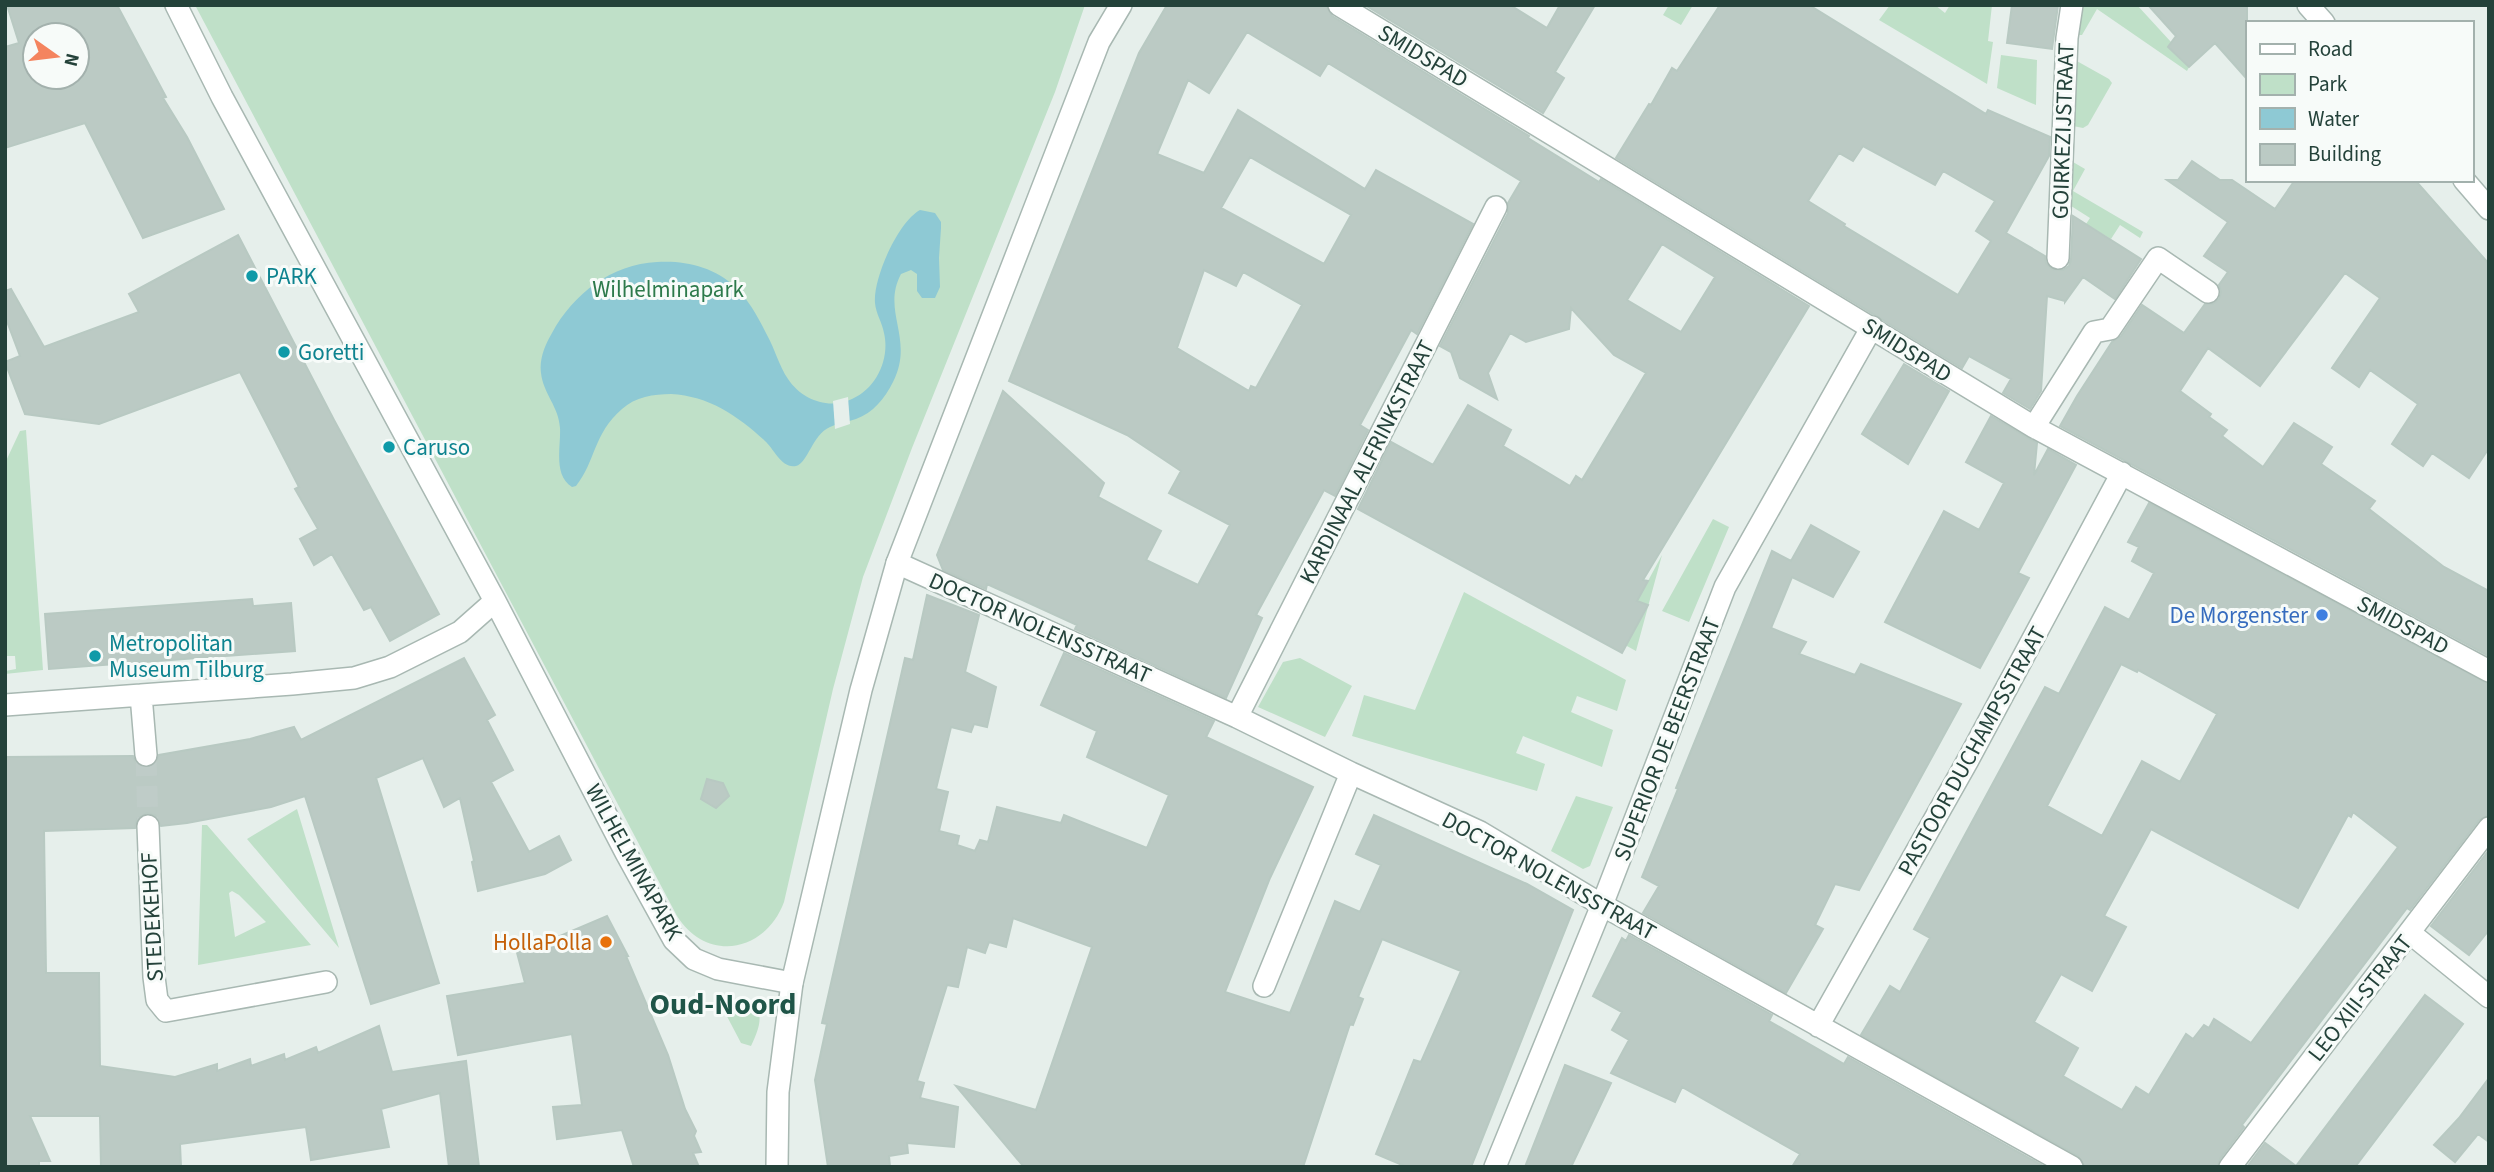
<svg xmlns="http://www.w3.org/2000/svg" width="2494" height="1172" font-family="'Source Sans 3',sans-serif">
<rect width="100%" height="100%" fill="#e6efeb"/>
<path fill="#bfe0c8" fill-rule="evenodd" d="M 195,5 L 1085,5 L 1055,92 L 912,448 L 863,577 L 833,689 L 784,902 C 765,953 707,963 677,916 Z
M 1669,5 L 1693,5 L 1681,25 L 1663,15 Z
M 1890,5 L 1935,5 L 1945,13 L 1950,5 L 1992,5 L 1988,41 L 1993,42 L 1987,84 L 1879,20 Z
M 2084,5 L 2137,5 L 2171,42 L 2168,47 L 2189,67 L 2187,71 L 2097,9 L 2082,35 L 2078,35 Z
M 2001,55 L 2037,60 L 2036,105 L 1997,88 Z
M 2075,60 L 2109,79 L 2112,83 L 2088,125 L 2083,128 L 2073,126 Z
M 2073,162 L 2085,169 L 2073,191 L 2143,232 L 2140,238 L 2120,225 L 2111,239 L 2086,224 L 2090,218 L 2068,204 L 2069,163 Z
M 26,430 L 43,670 L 5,674 L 5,671 L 16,669 L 15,656 L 5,656 L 5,463 L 20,431 Z
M 1713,519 L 1729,527 L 1689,622 L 1662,611 Z
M 1662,555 L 1636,651 L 1616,640 Z
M 1464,592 L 1626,680 L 1617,711 L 1577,696 L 1571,712 L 1613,730 L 1602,767 L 1523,736 L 1516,753 L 1545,764 L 1537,791 L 1352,736 L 1364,695 L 1415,710 Z
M 1300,658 L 1352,686 L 1325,737 L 1258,707 L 1283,662 Z
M 1576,796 L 1613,807 L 1590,866 L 1583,869 L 1551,851 Z
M 297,809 L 339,948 L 247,839 Z
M 202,825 L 207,825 L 311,945 L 198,965 ZM 232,891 L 239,895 L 266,922 L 235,937 L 229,893 Z
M 725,997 C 760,1002 768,1011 751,1046 L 741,1043 L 721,1005 Z"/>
<path fill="#8ec9d4" d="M 920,210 L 935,213 L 941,222 L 941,228 L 939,258 L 940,287 L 935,298 L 922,298 L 917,291 L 917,274 L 911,270 L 901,274 C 881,312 915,338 893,382 C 885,398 873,413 856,419 C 847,422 838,423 830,427 C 812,435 808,463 796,466 C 782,469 774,449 765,441 C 738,416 709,396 671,394 C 654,394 635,397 622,409 C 593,434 596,461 576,486 L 572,487 C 553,475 561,447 560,428 C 559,407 543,393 541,373 C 539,359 545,345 552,333 C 573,294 612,264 657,262 C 684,260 715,267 735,287 C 749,300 759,319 767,335 C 775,349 779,366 788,379 C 802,400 829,410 852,399 C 877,388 890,358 884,333 C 882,322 876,314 875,303 C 873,278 898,222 920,210 Z"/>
<path fill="#e6efeb" d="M 848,397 L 850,424 L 835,429 L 833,401 Z"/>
<path fill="#bbcac4" stroke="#b8c9c2" stroke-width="2" fill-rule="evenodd" d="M 7,5 L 117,5 L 166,97 L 163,98 L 187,137 L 224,209 L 143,238 L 85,123 L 5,148 L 5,47 L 19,43 ZM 35,35 L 77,35 L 77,77 L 35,77 Z
M 1167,5 L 1326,5 L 1332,16 L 1529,136 L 1528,138 L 1599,182 L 1601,179 L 1809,306 L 1643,580 L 1648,581 L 1637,601 L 1648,605 L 1622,653 L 1358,509 L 1391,442 L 1433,465 L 1468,405 L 1511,430 L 1503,446 L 1570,486 L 1576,476 L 1582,480 L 1646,373 L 1614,355 L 1571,308 L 1569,329 L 1526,342 L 1510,333 L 1488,373 L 1497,399 L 1460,378 L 1451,352 L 1440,346 L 1508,213 L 1508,203 L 1521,181 L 1328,63 L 1320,76 L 1247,32 L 1209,93 L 1188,80 L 1157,154 L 1204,173 L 1238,110 L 1365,189 L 1376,170 L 1473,224 L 1417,334 L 1411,330 L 1360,425 L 1368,430 L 1335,496 L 1324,490 L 1256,615 L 1262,618 L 1226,698 L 1075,629 L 1077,625 L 987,584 L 986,589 L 943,570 L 937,555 L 1003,391 L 1104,483 L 1098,497 L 1161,531 L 1146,560 L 1198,585 L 1230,525 L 1169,493 L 1181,471 L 1127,435 L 1009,381 L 1139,53 ZM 1250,157 L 1351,215 L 1324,264 L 1221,208 ZM 1662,244 L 1715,277 L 1681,332 L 1627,300 ZM 1204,270 L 1236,286 L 1243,272 L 1302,305 L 1256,388 L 1251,386 L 1249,391 L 1177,348 Z
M 1365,5 L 1510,5 L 1547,28 L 1560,5 L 1595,5 L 1555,72 L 1564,78 L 1543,113 Z
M 1720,5 L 1809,5 L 1986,114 L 1988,110 L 2050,137 L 2049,156 L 2006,233 L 2045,256 L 2046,263 L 2052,269 L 2063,270 L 2069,266 L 2071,259 L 2073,216 L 2141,259 L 2115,299 L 2083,277 L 2065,302 L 2065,301 L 2047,296 L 2041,391 L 2030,409 L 2003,393 L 2011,379 L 1969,356 L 1962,368 L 1616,158 L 1649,104 L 1651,105 L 1672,68 L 1677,71 ZM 1863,146 L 1935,185 L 1943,171 L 1995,201 L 1976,231 L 1991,241 L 1958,295 L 1844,226 L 1845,224 L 1808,201 L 1839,153 L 1853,161 Z
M 2012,5 L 2058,5 L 2052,49 L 2007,43 Z
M 2148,5 L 2247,5 L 2247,79 L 2215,43 L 2189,67 L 2168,47 L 2176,36 Z
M 2192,161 L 2220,180 L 2232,180 L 2275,209 L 2295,180 L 2415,180 L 2489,264 L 2489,448 L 2469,478 L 2432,453 L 2423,466 L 2392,444 L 2418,404 L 2370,370 L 2359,387 L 2332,368 L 2380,298 L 2345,273 L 2260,386 L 2208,348 L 2180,391 L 2211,414 L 2209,417 L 2227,430 L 2222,436 L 2263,467 L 2294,423 L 2332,447 L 2321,464 L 2375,501 L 2369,509 L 2444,567 L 2489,591 L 2489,656 L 2060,426 L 2077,396 L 2112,342 L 2121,336 L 2142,305 L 2184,333 L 2205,304 L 2213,304 L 2219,299 L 2221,292 L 2219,285 L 2228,272 L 2204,256 L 2228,222 L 2167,180 L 2178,180 Z
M 238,235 L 334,420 L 439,614 L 390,641 L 371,607 L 364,610 L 332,554 L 314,565 L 300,539 L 318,529 L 295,489 L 299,487 L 240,372 L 99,424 L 25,414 L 5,362 L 20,356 L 5,316 L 5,291 L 11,289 L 44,347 L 139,312 L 129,294 Z
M 1904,364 L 1949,391 L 1908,464 L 1862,434 Z
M 1991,416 L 2037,443 L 2034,475 L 2048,449 L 2076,465 L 2018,573 L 2029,578 L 1980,668 L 1885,622 L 1944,511 L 1979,530 L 2004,483 L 1966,462 Z
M 2149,503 L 2489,684 L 2489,815 L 2479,820 L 2410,910 L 2407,908 L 2242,1125 L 2244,1127 L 2220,1159 L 2217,1167 L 2085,1167 L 2078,1156 L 1861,1035 L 1890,986 L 1900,992 L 1930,938 L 1914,929 L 2045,687 L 2059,694 L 2105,607 L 2129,620 L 2154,573 L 2132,561 L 2139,547 L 2128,542 ZM 2121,664 L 2137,672 L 2138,670 L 2217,714 L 2180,782 L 2142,761 L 2102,836 L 2047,806 ZM 2353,812 L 2398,847 L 2251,1043 L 2214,1019 L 2209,1028 L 2204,1025 L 2193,1039 L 2186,1034 L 2149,1095 L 2136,1087 L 2122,1110 L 2063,1076 L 2078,1048 L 2034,1022 L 2061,974 L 2092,991 L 2126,927 L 2104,916 L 2151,829 L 2298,908 L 2348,815 L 2351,817 Z
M 1811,525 L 1859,552 L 1833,597 L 1792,577 L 1771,628 L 1806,642 L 1799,654 L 1855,675 L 1861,664 L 1961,704 L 1859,890 L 1835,884 L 1815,925 L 1823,929 L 1786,993 L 1643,913 L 1659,886 L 1642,877 L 1678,789 L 1676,788 L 1772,551 L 1791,561 Z
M 927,595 L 979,615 L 965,672 L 996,687 L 987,727 L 974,724 L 971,732 L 951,727 L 936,789 L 948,792 L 939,831 L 959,836 L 957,845 L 975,851 L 980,840 L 988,842 L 997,807 L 1061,823 L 1064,815 L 1147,848 L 1169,795 L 1087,757 L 1097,731 L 1041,705 L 1064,653 L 1214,721 L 1206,737 L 1313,787 L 1270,878 L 1225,992 L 1290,1013 L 1335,901 L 1360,912 L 1381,865 L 1356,854 L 1374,815 L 1527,884 L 1573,910 L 1471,1167 L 1407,1167 L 1376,1154 L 1414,1060 L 1421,1062 L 1461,971 L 1382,939 L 1358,997 L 1363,999 L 1353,1025 L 1350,1024 L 1303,1167 L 1024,1167 L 956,1086 L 1036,1110 L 1092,947 L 1013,918 L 1006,947 L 989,942 L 985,953 L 967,947 L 958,987 L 947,985 L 917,1081 L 924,1083 L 920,1098 L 958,1107 L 954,1147 L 907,1143 L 908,1153 L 889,1156 L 890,1167 L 828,1167 L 815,1080 L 827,1024 L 822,1023 L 905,658 L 913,660 Z
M 252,599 L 253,606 L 291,603 L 295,651 L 49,669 L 45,614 Z
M 464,658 L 495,715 L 487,720 L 513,770 L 491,782 L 529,852 L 559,836 L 571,860 L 545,874 L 478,891 L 472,862 L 474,861 L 460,798 L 444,807 L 423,758 L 376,778 L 439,983 L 371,1004 L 305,796 L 271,807 L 187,823 L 161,826 L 155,815 L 147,813 L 137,819 L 135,828 L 44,831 L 46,973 L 99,973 L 100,1066 L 175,1077 L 217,1064 L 217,1071 L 250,1059 L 251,1066 L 284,1054 L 285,1060 L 316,1047 L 318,1053 L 379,1026 L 392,1072 L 466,1061 L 479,1167 L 449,1167 L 440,1093 L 381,1109 L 389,1147 L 311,1160 L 306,1127 L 180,1144 L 181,1167 L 101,1167 L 100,1116 L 30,1116 L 50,1161 L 39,1161 L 39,1167 L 5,1167 L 5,757 L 133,756 L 136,763 L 146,768 L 154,765 L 159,755 L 250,739 L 294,727 L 301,740 Z
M 707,779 L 723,783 L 729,796 L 716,808 L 701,799 Z
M 2489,850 L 2489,930 L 2469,955 L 2431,926 Z
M 607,916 L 628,956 L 626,956 L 668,1055 L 685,1109 L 696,1131 L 694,1136 L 701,1152 L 693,1153 L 699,1167 L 634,1167 L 622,1130 L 557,1139 L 553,1107 L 582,1105 L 572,1034 L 458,1055 L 447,996 L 525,983 L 515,945 L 553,939 Z
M 1629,935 L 1772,1015 L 1769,1021 L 1844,1064 L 1848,1057 L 2045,1167 L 1792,1167 L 1800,1154 L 1682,1087 L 1675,1102 L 1611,1073 L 1629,1040 L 1612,1030 L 1622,1012 L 1593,996 L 1622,938 L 1626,941 Z
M 2425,995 L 2463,1024 L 2355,1167 L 2247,1167 L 2265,1143 L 2296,1166 Z
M 1565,1065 L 1611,1083 L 1571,1167 L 1525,1167 Z
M 2489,1078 L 2489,1142 L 2478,1134 L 2455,1162 L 2434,1145 L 2459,1118 Z"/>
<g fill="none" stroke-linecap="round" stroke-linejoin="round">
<path stroke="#bfccc8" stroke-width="21" stroke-dasharray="21 10" stroke-linecap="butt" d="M 146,755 L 148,826"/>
<g stroke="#a8b8b2" stroke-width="24">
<path id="minor" d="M 176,5 L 222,97 L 495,601 L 626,853 L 674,940 L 694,959 L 718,969 L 792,983
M 1339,5 L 2034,427 L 2489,671
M 2058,258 L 2067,38 L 2072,5
M 2034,427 L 2094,332 L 2110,329 L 2158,258 L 2208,292
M 897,563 L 1237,717 L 1351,773 L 1480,832 L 1602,905 L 2072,1167
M 141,695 L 146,755
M 5,705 L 292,684 L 354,678 L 390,667 L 460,632 L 495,601
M 1237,717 L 1496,207
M 148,826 L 154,977 L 157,1000 L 166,1011 L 326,982
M 2410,933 L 2489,997
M 1264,986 L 1351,773
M 1818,1026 L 1968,760 L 2122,473
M 1495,1167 L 1602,905 L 1725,587 L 1872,327
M 2230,1167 L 2489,828"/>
</g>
<g stroke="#a8b8b2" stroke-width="24">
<path id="tertiary" d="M 2308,5 L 2324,23
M 2464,180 L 2489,209
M 777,1167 L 778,1092 L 792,983 L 861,690 L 897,563 L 1099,42 L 1121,5"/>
</g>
<use href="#minor" stroke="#fff" stroke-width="21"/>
<use href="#tertiary" stroke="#fff" stroke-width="21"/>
</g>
<g fill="#0f9aa8" stroke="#f7fbf9" stroke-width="2.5">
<circle cx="252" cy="276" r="7"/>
<circle cx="284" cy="352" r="7"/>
<circle cx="389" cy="447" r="7"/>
<circle cx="95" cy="656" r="7"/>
</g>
<circle fill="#3f7fe0" stroke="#f7fbf9" stroke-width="2.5" cx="2322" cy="615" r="7"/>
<circle fill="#e8710a" stroke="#f7fbf9" stroke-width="2.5" cx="606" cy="942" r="7"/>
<g text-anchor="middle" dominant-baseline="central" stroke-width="6" stroke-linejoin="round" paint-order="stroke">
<g font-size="23" fill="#24423a" stroke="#f7fbf9">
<text transform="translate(1423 56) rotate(31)">SMIDSPAD</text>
<text transform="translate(2063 131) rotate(-88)">GOIRKEZIJSTRAAT</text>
<text transform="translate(1907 350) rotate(32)">SMIDSPAD</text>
<text transform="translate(1367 462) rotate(-63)">KARDINAAL ALFRINKSTRAAT</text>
<text transform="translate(2403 625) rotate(28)">SMIDSPAD</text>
<text transform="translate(1040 628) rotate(24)">DOCTOR NOLENSSTRAAT</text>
<text transform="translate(1667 739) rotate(-69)">SUPERIOR DE BEERSTRAAT</text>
<text transform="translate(1972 751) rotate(-61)">PASTOOR DUCHAMPSSTRAAT</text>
<text transform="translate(634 862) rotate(61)">WILHELMINAPARK</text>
<text transform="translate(1549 876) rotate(29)">DOCTOR NOLENSSTRAAT</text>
<text transform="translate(152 917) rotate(-93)">STEDEKEHOF</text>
<text transform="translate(2360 998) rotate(-52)">LEO XIII-STRAAT</text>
</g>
<g font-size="23" fill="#0d838f" stroke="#f7fbf9" text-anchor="start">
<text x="266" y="276">PARK</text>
<text x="298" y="352">Goretti</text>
<text x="403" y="447">Caruso</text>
<text x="109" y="643">Metropolitan<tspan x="109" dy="26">Museum Tilburg</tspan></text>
</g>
<g font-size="23" fill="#2d7a4b" stroke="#f7fbf9">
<text x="668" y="289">Wilhelminapark</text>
</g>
<g font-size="23" fill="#366cbe" stroke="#f7fbf9" text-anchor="end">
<text x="2308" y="615">De Morgenster</text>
</g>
<g font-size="23" fill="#c56008" stroke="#f7fbf9" text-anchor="end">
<text x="592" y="942">HollaPolla</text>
</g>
<g font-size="30" font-weight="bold" fill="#1f5548" stroke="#f7fbf9">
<text x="723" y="1004">Oud-Noord</text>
</g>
</g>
<rect width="2494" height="1172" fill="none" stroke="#24423a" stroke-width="14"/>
<rect x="2246" y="21" width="228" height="161" fill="#f7fbf9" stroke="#a3b1ad" stroke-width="2"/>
<rect x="2260" y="44" width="35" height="10" fill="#ffffff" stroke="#a3b1ad" stroke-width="2"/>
<text x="2308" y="56" font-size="21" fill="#24423a">Road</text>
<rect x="2260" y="74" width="35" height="21" fill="#bfe0c8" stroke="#a3b1ad" stroke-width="2"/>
<text x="2308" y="91" font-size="21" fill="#24423a">Park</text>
<rect x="2260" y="108" width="35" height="21" fill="#8ec9d4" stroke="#a3b1ad" stroke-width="2"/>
<text x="2308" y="126" font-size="21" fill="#24423a">Water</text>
<rect x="2260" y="144" width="35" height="21" fill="#bbcac4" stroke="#a3b1ad" stroke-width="2"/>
<text x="2308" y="161" font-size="21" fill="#24423a">Building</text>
<g transform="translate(56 56) rotate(104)"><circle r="33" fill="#f7fbf9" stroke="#a3b1ad" stroke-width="2"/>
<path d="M0-5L12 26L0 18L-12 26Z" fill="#f4845f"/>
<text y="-10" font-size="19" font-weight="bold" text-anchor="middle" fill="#24423a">N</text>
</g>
</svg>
